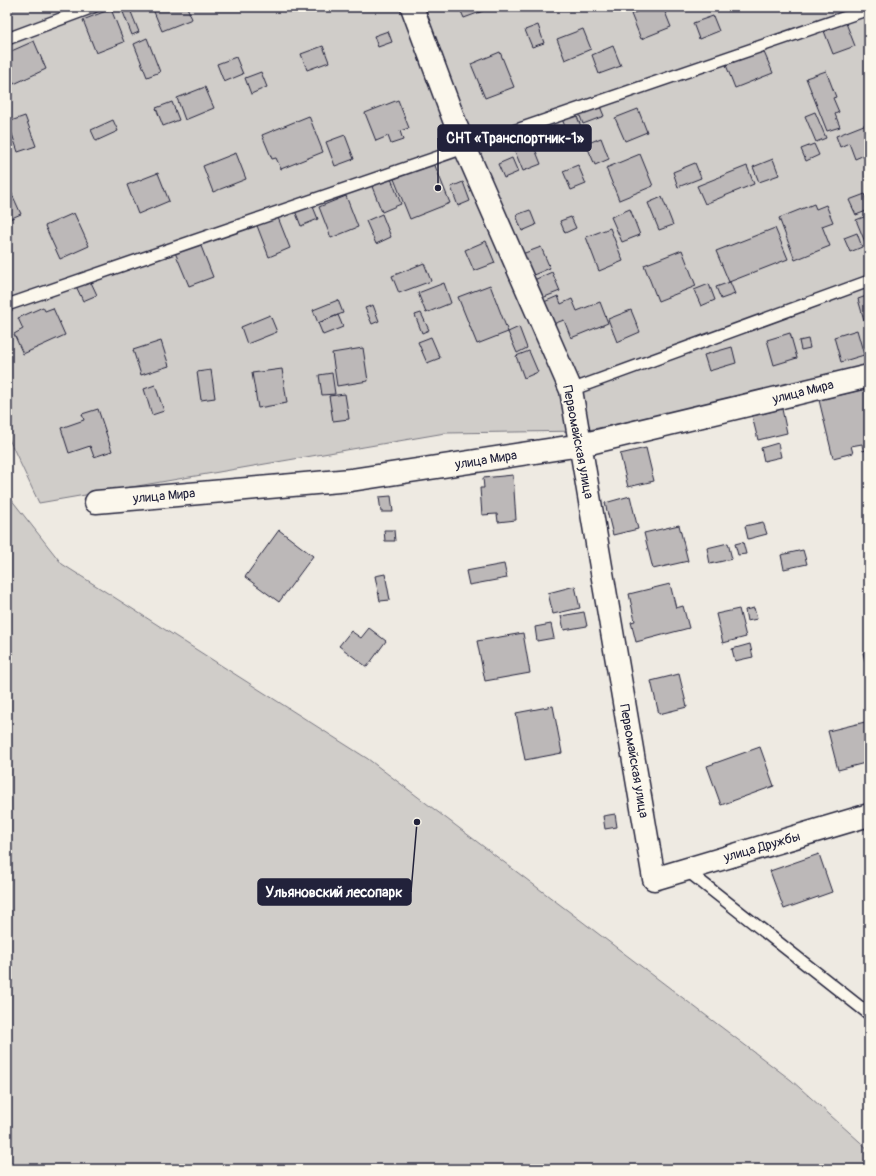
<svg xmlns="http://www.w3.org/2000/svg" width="876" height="1176" font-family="Pangolin,sans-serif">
<rect width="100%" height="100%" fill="#eeeae2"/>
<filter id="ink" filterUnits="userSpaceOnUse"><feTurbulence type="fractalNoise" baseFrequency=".025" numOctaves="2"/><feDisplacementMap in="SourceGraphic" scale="8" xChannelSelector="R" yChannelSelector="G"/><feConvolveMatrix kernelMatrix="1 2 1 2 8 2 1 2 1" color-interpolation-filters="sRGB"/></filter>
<g filter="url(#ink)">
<path fill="#d0cdc9" stroke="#797882" d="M 7,7 L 869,7 L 869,370 L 584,431 L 445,433 L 39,503 L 7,435 Z
M 7,494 L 62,564 L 368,759 L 791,1080 L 869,1150 L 869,1169 L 7,1169 Z"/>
<path fill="#bcb8b8" stroke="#22223b" d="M 121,7 L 129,7 L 139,32 L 132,35 Z
M 133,7 L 149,7 L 135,12 Z
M 152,7 L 187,7 L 192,19 L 162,31 Z
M 459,7 L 481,7 L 483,11 L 464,18 Z
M 649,7 L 663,7 L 671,27 L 641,39 L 631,14 Z
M 111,9 L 124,42 L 96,53 L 83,20 Z
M 713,16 L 719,31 L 699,39 L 693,23 Z
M 846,23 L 855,46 L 833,54 L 824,31 Z
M 538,25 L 544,43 L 532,47 L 525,30 Z
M 583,29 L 591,49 L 565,60 L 557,39 Z
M 388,31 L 392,42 L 378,47 L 374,36 Z
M 147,38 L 160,72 L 147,77 L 134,44 Z
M 34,41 L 46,69 L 14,84 L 7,69 L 7,53 Z
M 323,46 L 329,62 L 307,70 L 301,54 Z
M 613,46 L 621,66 L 599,74 L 592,55 Z
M 763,50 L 773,73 L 735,88 L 726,65 Z
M 500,52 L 514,87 L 485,98 L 471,64 Z
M 236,57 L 243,74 L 224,82 L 217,64 Z
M 826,71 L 836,97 L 833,98 L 839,112 L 835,114 L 840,127 L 827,131 L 806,78 Z
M 261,72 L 267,87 L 251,94 L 245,78 Z
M 205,87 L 214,108 L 185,120 L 177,98 Z
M 597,99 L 604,116 L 583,124 L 577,108 Z
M 398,100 L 409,128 L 400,131 L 403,140 L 391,144 L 388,136 L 376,141 L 365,113 Z
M 172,102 L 179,120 L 163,126 L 156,108 Z
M 638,109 L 647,132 L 625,141 L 615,118 Z
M 815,112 L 826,138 L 816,142 L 805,116 Z
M 576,114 L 586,139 L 572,144 L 562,119 Z
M 25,116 L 36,146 L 18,152 L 8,122 Z
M 309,116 L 323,152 L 281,169 L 276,158 L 272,159 L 262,135 Z
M 113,120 L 118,131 L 96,141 L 91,130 Z
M 869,123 L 869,153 L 855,159 L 849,143 L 840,147 L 836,136 Z
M 527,129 L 541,164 L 523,171 L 509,137 Z
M 345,135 L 354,159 L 335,166 L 326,142 Z
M 601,138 L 609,159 L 595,165 L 586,144 Z
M 814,144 L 819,155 L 806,161 L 801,149 Z
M 236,153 L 246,179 L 213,192 L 203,166 Z
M 640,154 L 653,186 L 619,200 L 606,168 Z
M 512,158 L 518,172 L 504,178 L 498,164 Z
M 773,159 L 779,175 L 759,182 L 753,167 Z
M 434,163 L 450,203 L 410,219 L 394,179 Z
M 695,163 L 701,178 L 678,187 L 673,172 Z
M 578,165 L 586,184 L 571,190 L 563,171 Z
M 747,166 L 754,184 L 705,204 L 697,186 Z
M 388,171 L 401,204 L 382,212 L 369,179 Z
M 158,173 L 169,201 L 138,214 L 127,185 Z
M 463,182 L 470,201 L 458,206 L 451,187 Z
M 7,183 L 21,214 L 7,220 Z
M 865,194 L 869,205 L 869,210 L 856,215 L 849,200 Z
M 346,196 L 358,227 L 331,238 L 319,207 Z
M 309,197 L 318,219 L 301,226 L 292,203 Z
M 662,197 L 673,225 L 659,230 L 648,203 Z
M 814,204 L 816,209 L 826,205 L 833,222 L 822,226 L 830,246 L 795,260 L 779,218 Z
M 630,209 L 640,235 L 622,242 L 611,217 Z
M 530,210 L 536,225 L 522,231 L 516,215 Z
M 74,213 L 89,246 L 60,259 L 45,226 Z
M 382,214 L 391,237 L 376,244 L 366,221 Z
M 277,215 L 290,248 L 269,257 L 256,223 Z
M 869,215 L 869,246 L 867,247 L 856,220 Z
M 571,217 L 576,228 L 565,233 L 560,221 Z
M 610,228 L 623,261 L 599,271 L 586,237 Z
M 775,228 L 788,259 L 729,282 L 716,251 Z
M 857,233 L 862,247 L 850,252 L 844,238 Z
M 199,241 L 213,277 L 189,286 L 174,250 Z
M 486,241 L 495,263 L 474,271 L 465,250 Z
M 541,247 L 550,268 L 531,276 L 522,254 Z
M 682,250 L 696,286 L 658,301 L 644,265 Z
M 424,263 L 431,281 L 399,293 L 392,276 Z
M 552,272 L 560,291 L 542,298 L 534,280 Z
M 89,278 L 97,295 L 83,301 L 75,284 Z
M 730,282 L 735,294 L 721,299 L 716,287 Z
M 444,283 L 451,303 L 426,313 L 418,293 Z
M 709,284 L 715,300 L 701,306 L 694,290 Z
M 490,285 L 508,332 L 477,344 L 458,297 Z
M 869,295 L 869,318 L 864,320 L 858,299 Z
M 558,296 L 561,304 L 572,299 L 577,311 L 600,302 L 608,323 L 571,338 L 564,320 L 553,324 L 544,302 Z
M 338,300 L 343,313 L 318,323 L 313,310 Z
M 373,305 L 379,321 L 372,324 L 365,308 Z
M 43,307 L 45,311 L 53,308 L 65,335 L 23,354 L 14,334 L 23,329 L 18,318 Z
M 631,310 L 640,332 L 617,342 L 608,319 Z
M 421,313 L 429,330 L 422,333 L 415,315 Z
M 270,315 L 277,332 L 247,344 L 241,327 Z
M 338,315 L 343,327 L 323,335 L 318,323 Z
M 519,327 L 527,348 L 517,353 L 508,332 Z
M 857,330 L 864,355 L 841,362 L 834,337 Z
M 790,333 L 797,358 L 774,365 L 767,340 Z
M 431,337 L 440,358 L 427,363 L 418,342 Z
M 808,339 L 810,348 L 801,350 L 799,341 Z
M 161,341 L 169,366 L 141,375 L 133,350 Z
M 732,347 L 736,363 L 709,371 L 704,355 Z
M 363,348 L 368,381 L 337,386 L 332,353 Z
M 529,351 L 538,372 L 524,378 L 516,356 Z
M 282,369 L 287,403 L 258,408 L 252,373 Z
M 211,370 L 215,398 L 201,400 L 197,372 Z
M 332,373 L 335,394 L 322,395 L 319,375 Z
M 155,385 L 164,411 L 152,415 L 144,389 Z
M 865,389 L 869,404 L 869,449 L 863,451 L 862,444 L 851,446 L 853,453 L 833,458 L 819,400 Z
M 345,394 L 349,419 L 333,421 L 329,396 Z
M 98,409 L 112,451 L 94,457 L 90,446 L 69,453 L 61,428 L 84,420 L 82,414 Z
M 782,409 L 787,433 L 758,440 L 752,416 Z
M 778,443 L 781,457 L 764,461 L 761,448 Z
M 646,448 L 654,481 L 628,487 L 620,454 Z
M 513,475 L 516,520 L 498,522 L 497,514 L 482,515 L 480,488 L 484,488 L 483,478 Z
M 391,496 L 393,512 L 381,512 L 379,497 Z
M 630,496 L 638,529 L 613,535 L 605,503 Z
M 763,522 L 767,534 L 748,539 L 745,526 Z
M 679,525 L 688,561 L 653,569 L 644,533 Z
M 279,530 L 313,556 L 279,602 L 245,577 Z
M 384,530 L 394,530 L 395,541 L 385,541 Z
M 743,542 L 746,554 L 738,555 L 735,544 Z
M 728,543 L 732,559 L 710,564 L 707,548 Z
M 803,550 L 807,564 L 784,569 L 781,555 Z
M 504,564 L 507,578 L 469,585 L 466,571 Z
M 385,574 L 390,600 L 380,601 L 375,576 Z
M 670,584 L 676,608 L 683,606 L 689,628 L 636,642 L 631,622 L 635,621 L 629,594 Z
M 575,586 L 580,608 L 553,614 L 548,593 Z
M 754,608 L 757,619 L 747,621 L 745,610 Z
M 739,609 L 746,637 L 723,643 L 716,614 Z
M 584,612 L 587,626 L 564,630 L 561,616 Z
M 551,624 L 554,638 L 537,641 L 535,627 Z
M 369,628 L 386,641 L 367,667 L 339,646 L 351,631 L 361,638 Z
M 523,633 L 530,673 L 485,681 L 477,641 Z
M 750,644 L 753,657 L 735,661 L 732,649 Z
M 868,651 L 869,654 L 869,676 L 863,653 Z
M 679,674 L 687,707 L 659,714 L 651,681 Z
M 553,706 L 562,753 L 525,760 L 516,713 Z
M 869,721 L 869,762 L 838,770 L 828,731 Z
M 760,747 L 774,786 L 721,805 L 707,766 Z
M 615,814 L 617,827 L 605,829 L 603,816 Z
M 819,854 L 832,892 L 784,909 L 770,871 Z"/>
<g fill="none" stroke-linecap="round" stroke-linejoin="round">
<g stroke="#22223b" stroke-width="14">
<path id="lane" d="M 7,39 L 93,7
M 7,305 L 869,9
M 571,390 L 869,281
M 685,869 L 869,1014"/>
</g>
<g stroke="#22223b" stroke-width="25">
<path id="street" d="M 412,7 L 460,136 L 571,390 L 654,879 L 869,815
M 96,502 L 351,480 L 581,445 L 869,376"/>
</g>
<use href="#lane" stroke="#fbf7ec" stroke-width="11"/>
<use href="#street" stroke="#fbf7ec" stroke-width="22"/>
</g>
</g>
<g text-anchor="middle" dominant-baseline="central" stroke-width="4" stroke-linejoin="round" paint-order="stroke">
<g font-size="13" fill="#22223b" stroke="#fbf7ec">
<text transform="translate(803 392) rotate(-14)">улица Мира</text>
<text transform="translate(578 442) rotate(79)">Первомайская улица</text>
<text transform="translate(486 460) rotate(-9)">улица Мира</text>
<text transform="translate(164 496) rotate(-5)">улица Мира</text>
<text transform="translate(634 761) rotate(80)">Первомайская улица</text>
<text transform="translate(762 847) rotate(-16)">улица Дружбы</text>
</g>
</g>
<path fill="none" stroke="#22223b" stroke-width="1.5" d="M438 188L438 138M417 822L411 892"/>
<g fill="#22223b" stroke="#fbf7ec" stroke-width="1.5">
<circle cx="438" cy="188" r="4"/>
<circle cx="417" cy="822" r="4"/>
</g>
<g fill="#22223b" stroke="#22223b" stroke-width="1.5">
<rect x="438" y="125" width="153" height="26" rx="4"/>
<rect x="258" y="879" width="153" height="26" rx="4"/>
</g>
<g font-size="14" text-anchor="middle" font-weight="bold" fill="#fff">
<text x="515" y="143">СНТ «Транспортник-1»</text>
<text x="334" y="897">Ульяновский лесопарк</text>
</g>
<rect width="876" height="1176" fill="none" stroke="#fbf7ec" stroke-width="24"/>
<rect x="12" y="12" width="852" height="1152" fill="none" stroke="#22223b" stroke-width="1.5" filter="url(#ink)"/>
</svg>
